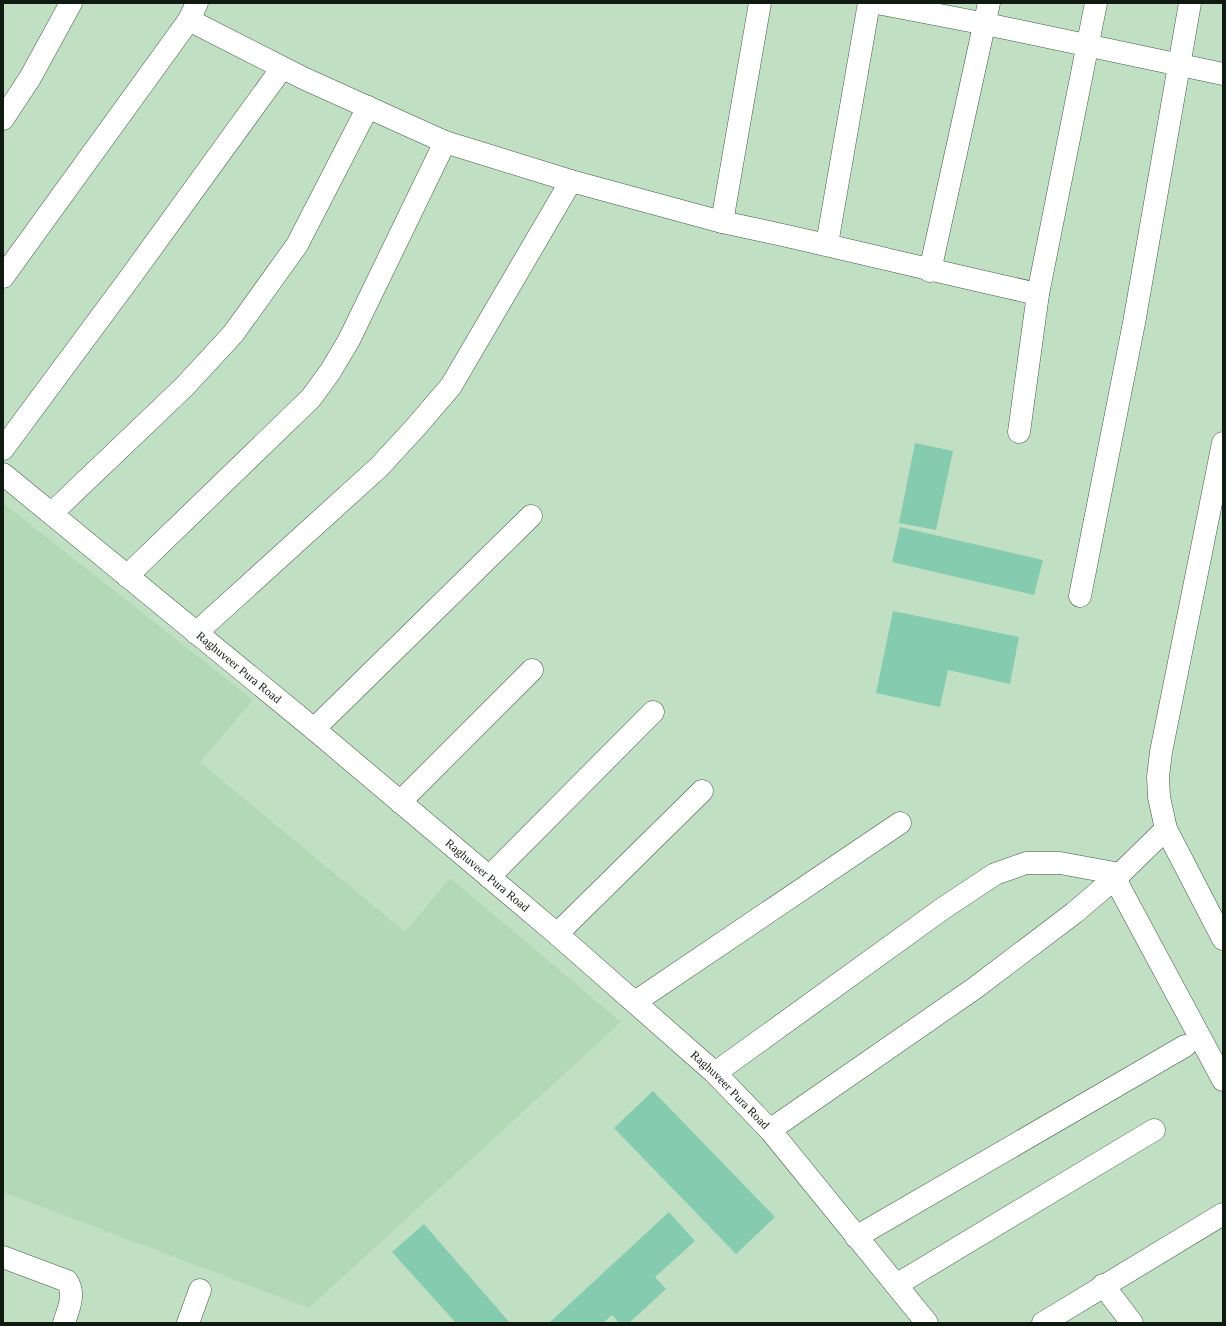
<svg xmlns="http://www.w3.org/2000/svg" width="1226" height="1326" font-family="'Times New Roman',serif">
<rect width="100%" height="100%" fill="#c1e0c3"/>
<path fill="#b2d8b6" d="M 3,503 L 253,700 L 200,762 L 405,932 L 450,878 L 621,1022 L 309,1308 L 3,1192 Z"/>
<path fill="#85cbb0" d="M 915,443 L 953,451 L 936,530 L 899,523 Z
M 900,527 L 1043,560 L 1034,595 L 892,562 Z
M 893,611 L 1019,637 L 1010,684 L 948,670 L 940,707 L 876,693 Z
M 653,1091 L 775,1217 L 736,1254 L 614,1128 Z
M 669,1212 L 695,1241 L 655,1277 L 666,1289 L 629,1323 L 619,1323 L 612,1315 L 603,1323 L 549,1323 Z
M 424,1224 L 510,1323 L 456,1323 L 392,1252 Z"/>
<g fill="none" stroke-linecap="round" stroke-linejoin="round">
<g stroke="#3e5a42" stroke-width="23">
<g id="minor">
<path d="M 760,3 L 722,222 C 828,244 932,271 1038,294"/>
<path d="M 877,3 L 986,24 L 1223,74"/>
<path d="M 189,20 L 303,78 L 445,142 L 571,181 L 722,222"/>
<path d="M 3,119 L 30,78 L 71,3"/>
<path d="M 827,244 L 869,3"/>
<path d="M 930,271 L 989,3"/>
<path d="M 3,277 L 189,20 L 197,3"/>
<path d="M 1019,432 L 1038,294 L 1096,3"/>
<path d="M 1223,443 L 1161,752 L 1158,777 L 1159,797 L 1166,829 L 1223,939"/>
<path d="M 3,449 L 129,279 L 282,68"/>
<path id="s1" d="M 3,474 L 314,729 L 557,934 L 715,1073 L 770,1130 L 927,1323"/>
<path d="M 52,513 L 184,387 L 233,334 L 297,245 L 368,107"/>
<path d="M 127,576 L 311,398 L 330,372 L 349,340 L 445,142"/>
<path d="M 1080,596 L 1134,323 L 1190,3"/>
<path d="M 196,633 L 379,467 L 415,428 L 451,386 L 571,181"/>
<path d="M 314,729 L 531,516"/>
<path d="M 400,802 L 532,670"/>
<path d="M 489,877 L 653,712"/>
<path d="M 1115,879 L 1223,1080"/>
<path d="M 557,934 L 702,791"/>
<path d="M 635,1002 L 900,823"/>
<path d="M 715,1073 L 945,907 L 995,874 L 1026,863 L 1060,863 L 1120,874"/>
<path d="M 770,1130 L 975,988 L 1074,913 L 1120,874 L 1166,829"/>
<path d="M 856,1237 L 1185,1046"/>
<path d="M 3,1257 L 67,1281 C 76,1294 68,1310 64,1323"/>
<path d="M 896,1285 L 1154,1130"/>
<path d="M 1103,1285 L 1132,1323"/>
<path d="M 188,1323 L 200,1290"/>
<path d="M 1043,1323 L 1223,1214"/>
</g>
</g>
<use href="#minor" stroke="#fff" stroke-width="22"/>
</g>
<g text-anchor="middle" dominant-baseline="central" stroke-width="3.5" stroke-linejoin="round" paint-order="stroke">
<g font-size="12" fill="#0f1b11" stroke="#c1e0c3">
<text stroke="none"><textPath href="#s1" startOffset="305">Raghuveer Pura Road</textPath></text>
<text stroke="none"><textPath href="#s1" startOffset="629">Raghuveer Pura Road</textPath></text>
<text stroke="none"><textPath href="#s1" startOffset="953">Raghuveer Pura Road</textPath></text>
</g>
</g>
<rect width="1226" height="1326" fill="none" stroke="#0f1b11" stroke-width="8"/>
</svg>
